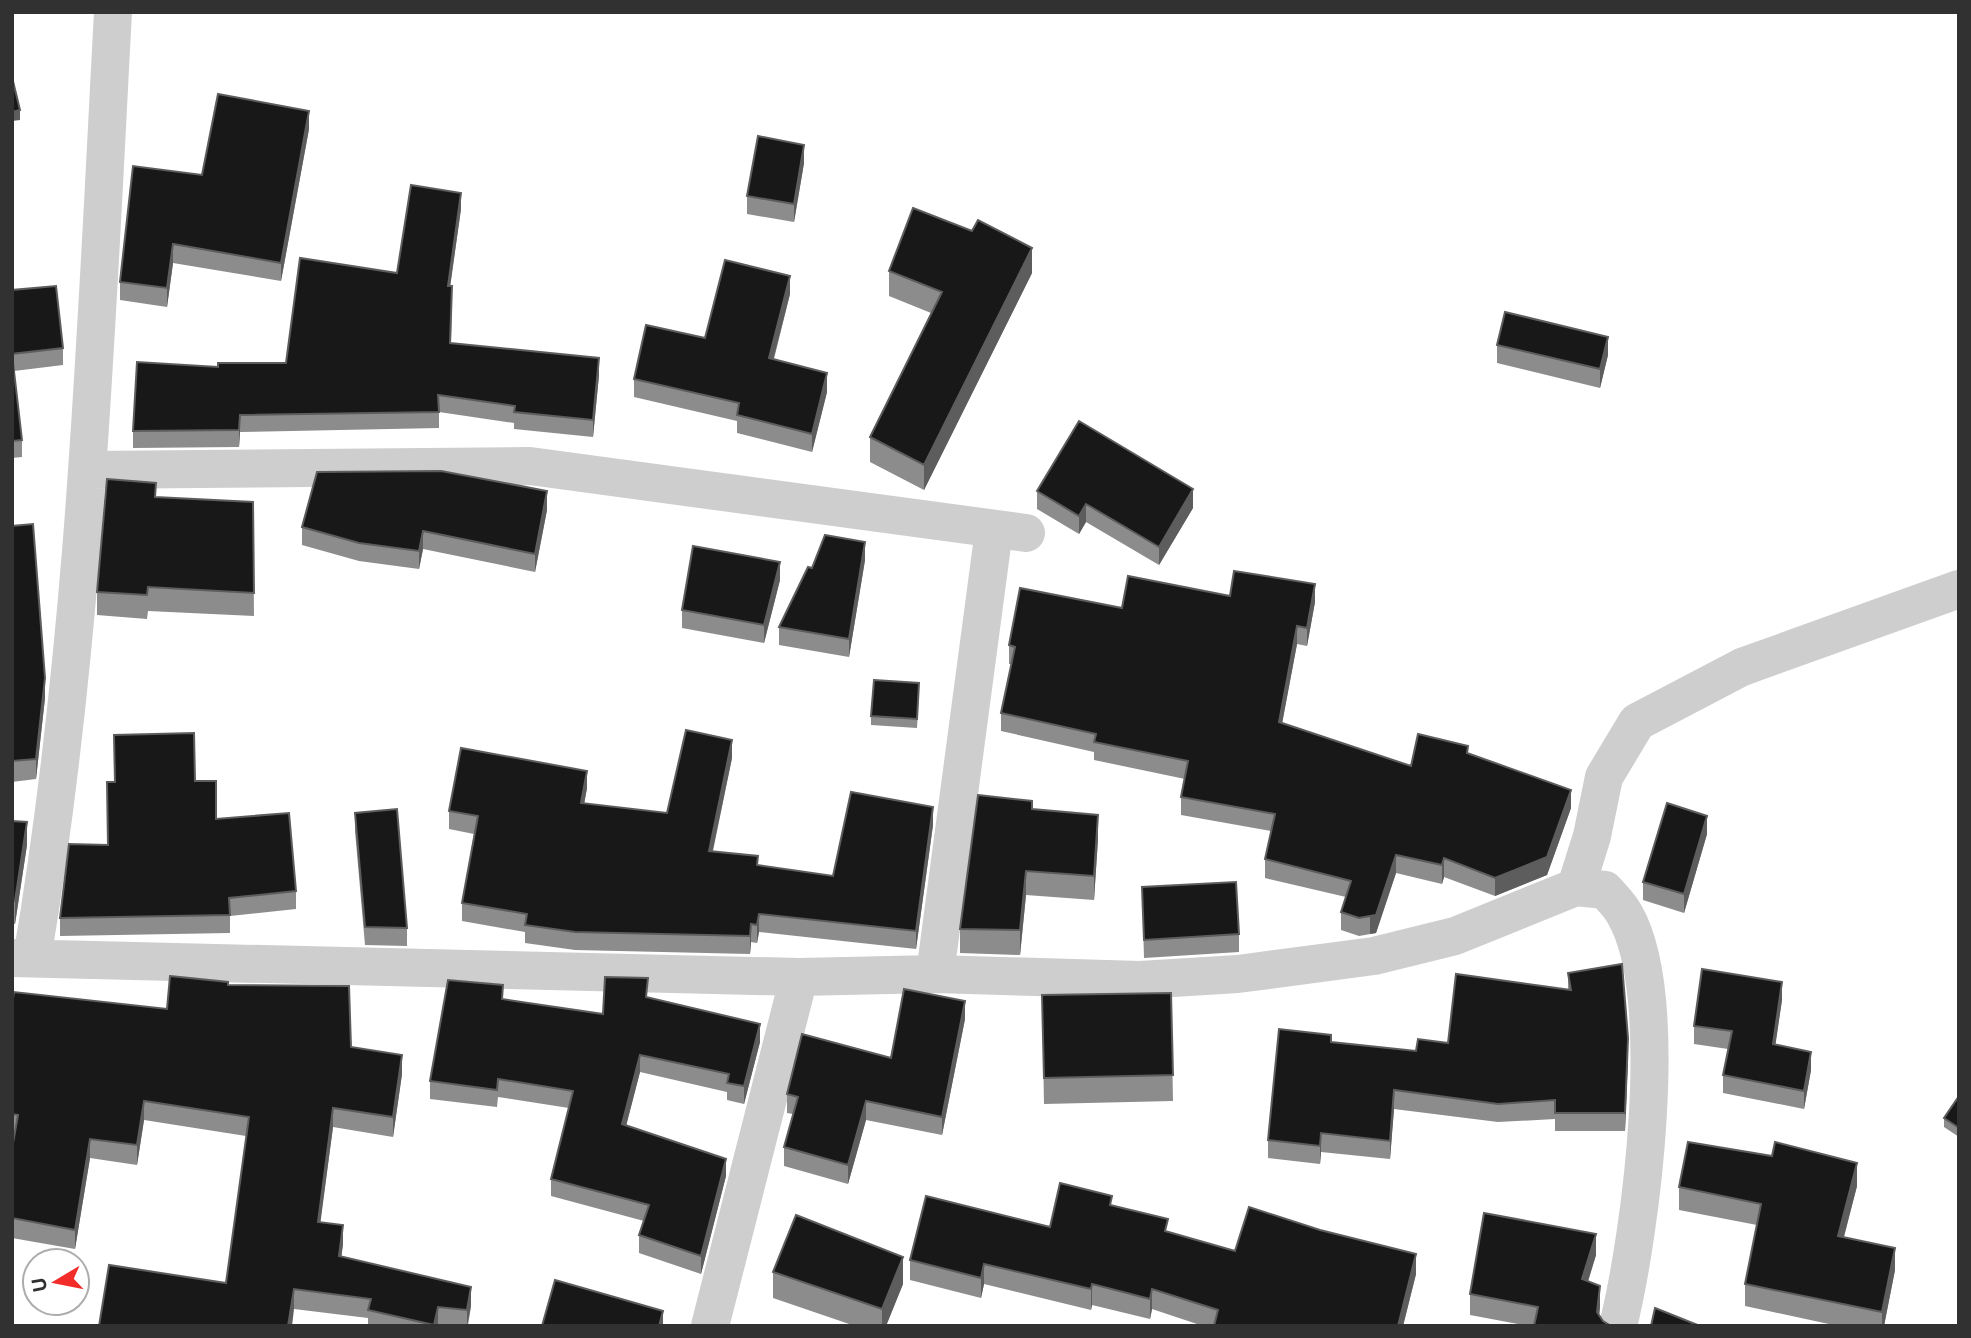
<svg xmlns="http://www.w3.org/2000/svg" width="1971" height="1338" font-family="Inter,sans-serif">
<rect width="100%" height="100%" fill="#fff"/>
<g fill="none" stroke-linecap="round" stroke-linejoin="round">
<path stroke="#cecece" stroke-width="38" d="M 89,470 L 530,466 L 1026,533
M 1576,887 L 1592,836 L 1604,777 L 1637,722 L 1742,667 L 1959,589
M 12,958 L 799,977 L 935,974 L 1140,980 L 1238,974 L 1374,956 L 1455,936 L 1576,887 L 1605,890 C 1612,898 1620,905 1625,915 C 1672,997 1641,1233 1618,1326
M 32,958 C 85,646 96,328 113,12
M 935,974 L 994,530
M 710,1326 L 799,977"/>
</g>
<path fill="#8c8c8c" d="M 309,129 L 281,281 L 173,263 L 167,307 L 120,300 L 120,282 L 202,175 Z
M 804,163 L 794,222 L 747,214 L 747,196 Z
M 461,209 L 450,286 L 452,302 L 451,344 L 599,375 L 593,437 L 514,429 L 514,423 L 439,412 L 439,428 L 240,432 L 239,447 L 133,448 L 133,431 L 218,367 L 286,363 L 397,273 Z
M 972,231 L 1032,273 L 924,490 L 870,462 L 870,437 L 931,313 L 889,296 L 889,271 Z
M 12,290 L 63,348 L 63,365 L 14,371 L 22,440 L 22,457 L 12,458 Z
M 790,294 L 774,359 L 827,392 L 812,452 L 737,433 L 737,421 L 634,397 L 634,379 L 705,338 Z
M 1497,345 L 1608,355 L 1600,388 L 1497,363 Z
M 1037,491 L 1193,508 L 1159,565 L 1086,522 L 1079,534 L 1037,509 Z
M 156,497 L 253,502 L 254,616 L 148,611 L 147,619 L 97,615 L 97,592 Z
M 547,510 L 535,572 L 423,549 L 419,569 L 359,561 L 302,545 L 302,527 Z
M 12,526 L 45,698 L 36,779 L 12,782 Z
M 865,560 L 849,657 L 779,645 L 779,627 L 812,568 Z
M 780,580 L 764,643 L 682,628 L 682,610 Z
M 1230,596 L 1315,602 L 1307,646 L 1297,644 L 1282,723 L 1411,766 L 1468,753 L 1571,808 L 1547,875 L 1495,896 L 1444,877 L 1442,884 L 1396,873 L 1376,933 L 1359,936 L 1341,930 L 1341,912 L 1346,897 L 1265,878 L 1265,859 L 1271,831 L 1181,815 L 1181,797 L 1185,779 L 1094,760 L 1094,752 L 1001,731 L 1001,713 L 1011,664 L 1009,664 L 1009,645 L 1122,608 Z
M 919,693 L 917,728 L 871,725 L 871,716 Z
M 114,735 L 195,781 L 216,819 L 296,891 L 296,909 L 230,916 L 230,933 L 60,936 L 60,918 L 108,845 L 115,782 Z
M 732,758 L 713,851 L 758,865 L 833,876 L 933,825 L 916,949 L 759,932 L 757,943 L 751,942 L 750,954 L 575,950 L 525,943 L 525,932 L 462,921 L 462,903 L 474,834 L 449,829 L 449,811 L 587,788 L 584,804 L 667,813 Z
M 1032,810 L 1098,839 L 1094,900 L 1026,895 L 1020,955 L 960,953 L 960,929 Z
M 355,813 L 407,928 L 407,946 L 365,945 L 355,831 Z
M 12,821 L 27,845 L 15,924 L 12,924 Z
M 1707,834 L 1684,913 L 1643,900 L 1643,882 Z
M 1142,887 L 1239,934 L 1239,952 L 1144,958 Z
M 1568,973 L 1628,1056 L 1625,1131 L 1555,1131 L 1555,1119 L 1498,1122 L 1394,1109 L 1390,1159 L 1321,1152 L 1320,1164 L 1268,1158 L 1268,1140 L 1331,1042 L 1416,1051 L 1448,1043 L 1568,989 Z
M 228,985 L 402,1074 L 393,1137 L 333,1127 L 320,1222 L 343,1244 L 341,1257 L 471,1306 L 468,1326 L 368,1326 L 368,1318 L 294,1309 L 226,1283 L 246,1136 L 144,1120 L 137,1165 L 90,1158 L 75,1249 L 12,1238 L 12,1149 L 15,1134 L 12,1134 L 12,1004 L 167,1009 Z
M 1171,993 L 1173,1101 L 1044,1104 L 1042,995 Z
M 648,998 L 760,1042 L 744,1104 L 727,1100 L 727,1092 L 640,1072 L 626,1125 L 726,1176 L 701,1274 L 639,1253 L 639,1235 L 644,1221 L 551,1196 L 551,1179 L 569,1108 L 498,1097 L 497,1107 L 430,1099 L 430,1081 L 603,1014 Z
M 1782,1000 L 1775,1045 L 1811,1070 L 1804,1109 L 1723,1093 L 1723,1075 L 1728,1049 L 1694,1044 L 1694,1026 Z
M 965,1019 L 942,1135 L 866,1120 L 848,1184 L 784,1166 L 784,1147 L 793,1114 L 787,1113 L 787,1094 L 891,1058 Z
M 1959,1096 L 1959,1137 L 1944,1127 L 1944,1118 Z
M 1857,1186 L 1844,1237 L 1895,1270 L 1884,1326 L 1838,1326 L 1745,1306 L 1745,1284 L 1757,1225 L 1679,1210 L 1679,1187 Z
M 1112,1205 L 1168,1232 L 1235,1251 L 1416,1274 L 1403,1326 L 1203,1326 L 1152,1309 L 1150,1319 L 1092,1305 L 1091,1310 L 984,1284 L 981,1298 L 910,1280 L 910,1260 L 1050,1227 Z
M 1596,1255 L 1588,1282 L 1600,1307 L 1599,1315 L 1603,1321 L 1611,1326 L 1529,1326 L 1470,1315 L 1470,1294 Z
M 773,1272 L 903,1284 L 886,1326 L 855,1326 L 773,1298 Z"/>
<path fill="#5d5d5d" d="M 20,110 L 20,120 L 12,121 L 12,112 Z
M 309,111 L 309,129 L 281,281 L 281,263 Z
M 804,145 L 804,163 L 794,222 L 794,204 Z
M 461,193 L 461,209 L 448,302 L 448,286 Z
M 173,244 L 173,263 L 167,307 L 167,288 Z
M 1032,248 L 1032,273 L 924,490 L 924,465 Z
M 790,276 L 790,294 L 769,376 L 769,358 Z
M 1608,337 L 1608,355 L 1600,388 L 1600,369 Z
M 599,358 L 599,375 L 593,437 L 593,420 Z
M 827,373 L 827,392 L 812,452 L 812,434 Z
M 240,415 L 240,432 L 239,447 L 239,430 Z
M 1193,489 L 1193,508 L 1159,565 L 1159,547 Z
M 547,491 L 547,510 L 535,572 L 535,554 Z
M 1086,504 L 1086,522 L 1079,534 L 1079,516 Z
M 423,531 L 423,549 L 419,569 L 419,551 Z
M 865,542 L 865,560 L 849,657 L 849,639 Z
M 780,562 L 780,580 L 764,643 L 764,625 Z
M 1315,584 L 1315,602 L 1307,646 L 1307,628 Z
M 1297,626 L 1297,644 L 1279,740 L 1279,722 Z
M 45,678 L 45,698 L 36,779 L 36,759 Z
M 732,740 L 732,758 L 709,868 L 709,851 Z
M 587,771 L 587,788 L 581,821 L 581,803 Z
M 1571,790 L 1571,808 L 1547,875 L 1495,896 L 1495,878 Z
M 933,807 L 933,825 L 916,949 L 916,931 Z
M 1098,815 L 1098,839 L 1094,900 L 1094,876 Z
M 1707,816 L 1707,834 L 1684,913 L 1684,894 Z
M 27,822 L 27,845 L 15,924 L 15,901 Z
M 1396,855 L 1396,873 L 1376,933 L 1370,934 L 1370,916 Z
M 1444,858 L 1444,877 L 1442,884 L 1442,865 Z
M 1026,871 L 1026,895 L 1020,955 L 1020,930 Z
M 759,914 L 759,932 L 757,943 L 757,925 Z
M 751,924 L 751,942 L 750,954 L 750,936 Z
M 1782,982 L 1782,1000 L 1773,1062 L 1773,1044 Z
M 965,1001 L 965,1019 L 942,1135 L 942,1117 Z
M 760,1024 L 760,1042 L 744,1104 L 744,1086 Z
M 1628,1038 L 1628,1056 L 1625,1131 L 1625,1113 Z
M 1811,1052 L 1811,1070 L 1804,1109 L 1804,1091 Z
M 402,1055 L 402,1074 L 393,1137 L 393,1117 Z
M 640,1055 L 640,1072 L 622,1142 L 622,1124 Z
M 1394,1090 L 1394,1109 L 1390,1159 L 1390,1141 Z
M 144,1101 L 144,1120 L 137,1165 L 137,1145 Z
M 866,1101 L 866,1120 L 848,1184 L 848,1165 Z
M 333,1108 L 333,1127 L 318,1241 L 318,1222 Z
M 1321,1133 L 1321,1152 L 1320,1164 L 1320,1146 Z
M 90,1139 L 90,1158 L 75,1249 L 75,1230 Z
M 726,1159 L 726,1176 L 701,1274 L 701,1256 Z
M 1857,1163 L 1857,1186 L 1838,1259 L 1838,1236 Z
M 343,1225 L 343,1244 L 339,1276 L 339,1256 Z
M 1596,1234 L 1596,1255 L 1582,1300 L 1582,1279 Z
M 1895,1248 L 1895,1270 L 1884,1326 L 1882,1326 L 1882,1312 Z
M 1416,1254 L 1416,1274 L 1403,1326 L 1398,1326 Z
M 903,1257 L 903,1284 L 886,1326 L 882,1326 L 882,1309 Z
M 984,1264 L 984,1284 L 981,1298 L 981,1278 Z
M 1092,1284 L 1092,1305 L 1091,1310 L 1091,1289 Z
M 1600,1286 L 1600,1307 L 1598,1326 L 1597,1312 Z
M 471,1287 L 471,1306 L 467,1326 L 467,1310 Z
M 294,1289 L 294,1309 L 292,1326 L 288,1326 Z
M 1152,1289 L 1152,1309 L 1150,1319 L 1150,1299 Z
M 438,1307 L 438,1326 L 434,1326 L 434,1325 Z
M 663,1311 L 663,1326 L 659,1326 Z"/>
<path fill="#181818" stroke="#5d5d5d" stroke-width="2" d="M 12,77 L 20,110 L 12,112 Z
M 218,94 L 309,111 L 281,263 L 173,244 L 167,288 L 120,282 L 133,166 L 202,175 Z
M 758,136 L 804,145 L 794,204 L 747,196 Z
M 411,185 L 461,193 L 448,286 L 452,286 L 450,343 L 599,358 L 593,420 L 514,412 L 515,406 L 438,395 L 439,412 L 240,415 L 239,430 L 133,431 L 137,362 L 218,367 L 218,363 L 286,363 L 300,258 L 397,273 Z
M 913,208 L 972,231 L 978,220 L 1032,248 L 924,465 L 870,437 L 942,292 L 889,271 Z
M 725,260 L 790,276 L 769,358 L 827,373 L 812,434 L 737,415 L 739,403 L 634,379 L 646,325 L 705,338 Z
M 56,286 L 63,348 L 12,354 L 22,440 L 12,441 L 12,290 Z
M 1505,312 L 1608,337 L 1600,369 L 1497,345 Z
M 1079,421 L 1193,489 L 1159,547 L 1086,504 L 1079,516 L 1037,491 Z
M 441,471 L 547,491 L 535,554 L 423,531 L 419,551 L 359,543 L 302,527 L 317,472 Z
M 107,479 L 156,483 L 155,497 L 253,502 L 254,593 L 148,587 L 147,595 L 97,592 Z
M 33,524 L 45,678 L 36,759 L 12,761 L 12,526 Z
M 825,535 L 865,542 L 849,639 L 779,627 L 808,567 L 812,568 Z
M 693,546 L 780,562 L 764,625 L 682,610 Z
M 1234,571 L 1315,584 L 1307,628 L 1297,626 L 1279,722 L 1411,766 L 1418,734 L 1468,746 L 1467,753 L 1571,790 L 1547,857 L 1495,878 L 1444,858 L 1442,865 L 1396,855 L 1376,915 L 1359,918 L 1341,912 L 1351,881 L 1265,859 L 1275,814 L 1181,797 L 1188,761 L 1094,742 L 1096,734 L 1001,713 L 1015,647 L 1009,645 L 1020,588 L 1122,608 L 1128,576 L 1230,596 Z
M 874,680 L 919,683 L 917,719 L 871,716 Z
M 686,730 L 732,740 L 709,851 L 758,856 L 757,865 L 833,876 L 851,792 L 933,807 L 916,931 L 759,914 L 757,925 L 751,924 L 750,936 L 575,932 L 525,925 L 527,914 L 462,903 L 478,816 L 449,811 L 461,748 L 587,771 L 581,803 L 667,813 Z
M 194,733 L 195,781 L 216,781 L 216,819 L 289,813 L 296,891 L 229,898 L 230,915 L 60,918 L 69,844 L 108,845 L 107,782 L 115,782 L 114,735 Z
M 978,795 L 1032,801 L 1032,809 L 1098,815 L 1094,876 L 1026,871 L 1020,930 L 960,929 Z
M 1667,803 L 1707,816 L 1684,894 L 1643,882 Z
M 397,809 L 407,928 L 365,927 L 355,813 Z
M 12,821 L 27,822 L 15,901 L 12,901 Z
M 1236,882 L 1239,934 L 1144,940 L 1142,887 Z
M 1622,964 L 1628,1038 L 1625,1113 L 1555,1113 L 1555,1100 L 1498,1104 L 1394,1090 L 1390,1141 L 1321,1133 L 1320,1146 L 1268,1140 L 1279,1029 L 1331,1035 L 1331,1042 L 1416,1051 L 1418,1039 L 1448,1043 L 1456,974 L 1571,990 L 1568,973 Z
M 1702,969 L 1782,982 L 1773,1044 L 1811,1052 L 1804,1091 L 1723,1075 L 1732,1031 L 1694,1026 Z
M 170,976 L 228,982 L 228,985 L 349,986 L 351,1047 L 402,1055 L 393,1117 L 333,1108 L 318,1222 L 343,1225 L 339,1256 L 471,1287 L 467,1310 L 438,1307 L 434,1325 L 368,1310 L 371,1299 L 294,1289 L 288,1326 L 99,1326 L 109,1265 L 226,1283 L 249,1117 L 144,1101 L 137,1145 L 90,1139 L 75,1230 L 12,1218 L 12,1149 L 18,1115 L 12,1114 L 12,1004 L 14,992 L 167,1009 Z
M 605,977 L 648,978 L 646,997 L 760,1024 L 744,1086 L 727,1083 L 729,1074 L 640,1055 L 622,1124 L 726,1159 L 701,1256 L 639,1235 L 649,1205 L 551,1179 L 573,1091 L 498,1079 L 497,1090 L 430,1081 L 448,980 L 503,985 L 502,999 L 603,1014 Z
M 904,989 L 965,1001 L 942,1117 L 866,1101 L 848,1165 L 784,1147 L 798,1097 L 787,1094 L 802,1034 L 891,1058 Z
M 1171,993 L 1173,1075 L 1044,1078 L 1042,995 Z
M 1959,1096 L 1959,1128 L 1944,1118 Z
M 1688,1142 L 1772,1156 L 1775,1142 L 1857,1163 L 1838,1236 L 1895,1248 L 1882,1312 L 1745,1284 L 1761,1204 L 1679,1187 Z
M 1060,1183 L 1112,1196 L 1110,1205 L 1168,1219 L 1165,1231 L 1235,1251 L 1249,1207 L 1320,1230 L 1416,1254 L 1398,1326 L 1214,1326 L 1218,1310 L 1152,1289 L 1150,1299 L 1092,1284 L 1091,1289 L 984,1264 L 981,1278 L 910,1260 L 926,1196 L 1050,1227 Z
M 1484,1213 L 1596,1234 L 1582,1279 L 1600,1286 L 1597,1312 L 1603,1321 L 1611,1326 L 1534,1326 L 1538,1307 L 1470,1294 Z
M 796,1215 L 903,1257 L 882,1309 L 773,1272 Z
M 555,1280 L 663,1311 L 659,1326 L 542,1326 Z
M 1655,1308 L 1700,1326 L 1651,1326 Z"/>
<rect width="1971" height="1338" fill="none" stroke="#313131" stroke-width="28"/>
<g transform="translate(56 1282) rotate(260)"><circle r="33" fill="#ffffff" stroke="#adadad" stroke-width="2"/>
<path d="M0-5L12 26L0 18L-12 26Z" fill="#f22c29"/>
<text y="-10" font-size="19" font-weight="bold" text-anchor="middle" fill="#313131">U</text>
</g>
</svg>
